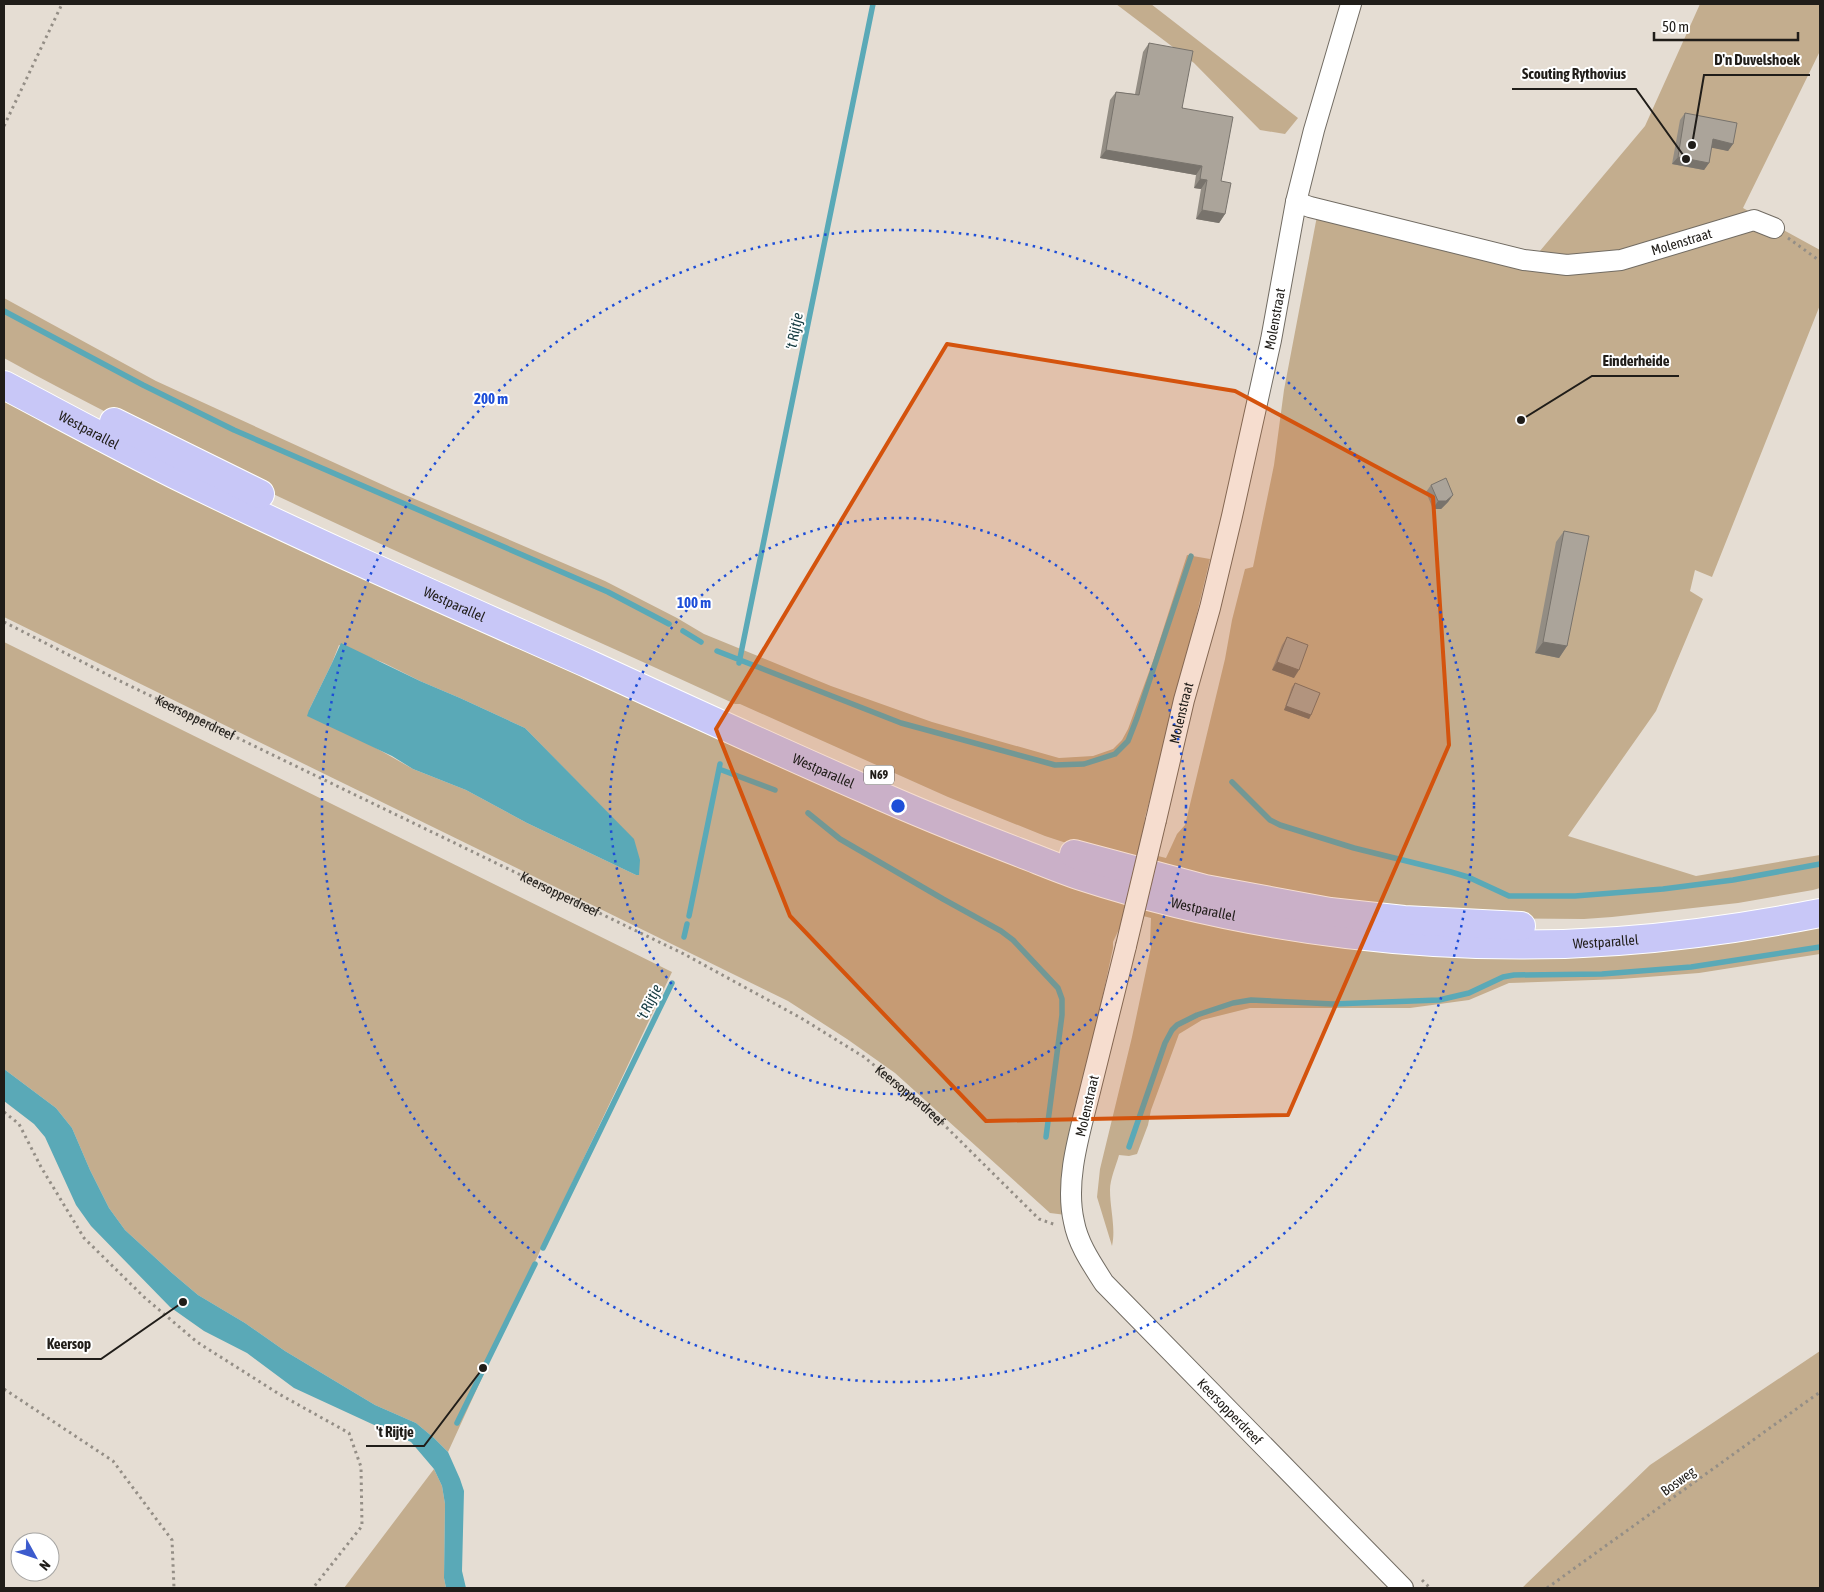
<svg xmlns="http://www.w3.org/2000/svg" width="1824" height="1592" font-family="'Asap Condensed',sans-serif">
<rect width="100%" height="100%" fill="#e5ddd3"/>
<path fill="#c3ad8e" fill-rule="evenodd" d="M 1116,4 L 1151,4 L 1298,118 L 1285,134 L 1260,130 L 1194,63 Z
M 1700,4 L 1820,4 L 1820,51 L 1743,208 L 1820,250 L 1820,305 L 1712,577 L 1695,570 L 1690,591 L 1703,599 L 1656,711 L 1568,836 L 1696,876 L 1820,855 L 1820,888 L 1813,890 L 1738,903 L 1612,917 L 1584,919 L 1475,918 L 1317,904 L 1106,856 L 1045,836 L 948,797 L 740,704 L 735,704 C 632,657 530,611 427,565 C 284,500 142,434 4,358 L 4,298 L 156,381 L 394,490 L 605,581 L 677,618 L 704,634 L 831,686 L 932,722 L 1059,758 L 1093,756 L 1113,749 L 1122,740 L 1128,729 L 1153,661 L 1187,555 L 1210,559 L 1171,722 L 1145,817 L 1142,852 L 1166,858 L 1177,834 L 1185,825 L 1225,659 L 1232,620 L 1245,569 L 1253,567 L 1274,465 L 1284,390 L 1317,216 L 1529,264 L 1645,126 Z
M 4,391 L 896,811 L 1368,942 L 1820,919 L 1820,954 L 1699,973 L 1621,979 L 1509,983 L 1469,1000 L 1410,1008 L 1250,1008 L 1202,1020 L 1179,1034 L 1151,1110 L 1148,1125 L 1137,1154 L 1129,1156 L 1119,1155 C 1116,1166 1110,1179 1110,1190 C 1110,1209 1116,1228 1112,1246 L 1097,1197 L 1100,1169 L 1132,1037 L 1151,947 L 1150,944 L 1151,918 L 1127,912 L 1113,942 L 1113,948 L 1075,1124 L 1066,1215 L 1050,1213 L 895,1073 L 847,1039 L 788,1001 L 4,617 ZM 339,645 L 384,663 L 420,681 L 460,698 L 525,728 L 633,839 L 636,875 L 527,823 L 466,790 L 413,769 L 309,710 L 332,663 Z
M 4,642 L 672,972 L 545,1240 L 448,1452 L 434,1438 L 416,1423 L 375,1405 L 285,1351 L 245,1323 L 198,1295 L 172,1273 L 125,1230 L 109,1208 L 90,1170 L 72,1128 L 56,1108 L 4,1069 Z
M 1820,1351 L 1820,1588 L 1522,1588 L 1650,1465 Z
M 434,1469 L 442,1486 L 445,1504 L 444,1578 L 446,1588 L 344,1588 Z"/>
<path fill="#5aa9b7" d="M 341,643 L 420,681 L 460,698 L 525,728 L 634,839 L 640,860 L 639,875 L 636,875 L 527,823 L 466,790 L 413,769 L 392,756 L 307,716 L 309,710 L 332,663 Z
M 4,1069 L 56,1108 L 72,1128 L 90,1170 L 109,1208 L 125,1230 L 172,1273 L 198,1295 L 245,1323 L 285,1351 L 375,1405 L 416,1423 L 434,1438 L 448,1452 L 460,1479 L 464,1491 L 462,1571 L 466,1588 L 446,1588 L 444,1578 L 445,1504 L 442,1486 L 434,1469 L 411,1442 L 294,1388 L 247,1353 L 204,1331 L 170,1307 L 91,1226 L 76,1205 L 45,1137 L 34,1124 L 4,1101 Z"/>
<g fill="none" stroke-linecap="round" stroke-linejoin="round">
<path stroke="#5aa9b7" stroke-width="5.5" d="M 4,311 L 143,385 L 234,430 L 608,592 L 669,624
M 683,631 L 701,642
M 717,651 L 901,723 L 1055,765 L 1084,764 L 1115,754 L 1128,741 L 1137,718 L 1191,556
M 739,663 L 873,4
M 719,769 L 775,790
M 1232,782 L 1270,820 L 1280,825 L 1354,848 L 1451,872 L 1468,877 L 1509,896 L 1575,896 L 1663,889 L 1733,880 L 1820,864
M 808,813 L 840,839 L 943,899 L 1001,931 L 1013,940 L 1058,988 L 1062,999 L 1062,1015 L 1046,1137
M 689,916 L 720,764
M 684,937 L 687,924
M 1129,1147 L 1165,1043 L 1172,1030 L 1177,1025 L 1197,1015 L 1233,1003 L 1251,1000 L 1333,1004 L 1439,1000 L 1469,993 L 1503,977 L 1514,975 L 1602,974 L 1691,967 L 1820,947
M 543,1248 L 672,983
M 457,1423 L 535,1264"/>
<g stroke="#726c63" stroke-width="22">
<g id="street">
<path id="s2" d="M 1296,202 L 1310,207 L 1524,260 L 1567,265 L 1621,260 L 1754,220 L 1774,228"/>
<path id="s3" d="M 1156,820 L 1184,700 L 1210,608 L 1232,516 L 1271,340 L 1296,202 L 1314,130 L 1351,4"/>
<path id="s4" d="M 1126,946 C 1114,993 1103,1040 1091,1087 C 1081,1129 1064,1179 1074,1222 C 1078,1244 1092,1264 1104,1283 L 1403,1588"/>
</g>
</g>
<g stroke="#fff" stroke-width="30">
<g id="primary">
<path id="s5" d="M 4,385 C 61,415 118,446 176,475 C 312,542 452,603 591,665 C 682,707 773,749 865,789 C 916,812 966,832 1018,852 C 1039,860 1060,869 1081,876 C 1250,931 1442,954 1618,941 C 1686,936 1754,926 1820,913"/>
<path d="M 114,422 L 260,494"/>
<path d="M 1074,854 L 1205,889 L 1330,912 L 1404,920 L 1521,926"/>
</g>
</g>
<g stroke="#948e86" stroke-width="3" stroke-dasharray="2.5 4" stroke-linecap="butt">
<path d="M 4,126 L 62,4"/>
<path d="M 1788,238 L 1820,261"/>
<path id="s1" d="M 4,622 L 122,682 L 684,954 L 801,1018 L 864,1057 L 927,1108 L 1039,1219 L 1056,1225"/>
<path d="M 4,1112 L 19,1124 L 41,1167 L 84,1238 L 144,1297 L 197,1342 L 279,1394 L 349,1433 L 361,1467 L 362,1526 L 313,1588"/>
<path d="M 4,1389 L 113,1461 L 172,1540 L 174,1588"/>
<path d="M 1422,1580 L 1430,1588"/>
<path d="M 1547,1588 L 1820,1392"/>
</g>
<use href="#street" stroke="#fff" stroke-width="20"/>
<use href="#primary" stroke="#c8c7f7" stroke-width="28"/>
<g stroke="#726c63" stroke-width="22" stroke-linecap="butt">
<path id="street-bridge" d="M 1126,946 L 1156,820"/>
</g>
<use href="#street-bridge" stroke="#fff" stroke-width="20"/>
</g>
<path fill="#938d84" d="M 1149,43 L 1221,181 L 1225,214 L 1219,223 L 1196,219 L 1201,189 L 1194,188 L 1196,175 L 1100,158 L 1110,100 L 1116,92 L 1135,94 L 1143,52 Z
M 1685,113 L 1733,144 L 1728,151 L 1711,147 L 1709,163 L 1704,170 L 1672,164 L 1680,120 Z
M 1431,485 L 1453,495 L 1448,502 L 1441,509 L 1433,509 L 1426,492 Z
M 1564,531 L 1567,646 L 1559,658 L 1535,653 L 1556,542 Z
M 1287,637 L 1294,678 L 1272,670 L 1282,645 Z
M 1295,683 L 1311,715 L 1309,719 L 1284,710 L 1292,687 Z"/>
<path fill="#78736c" d="M 1713,139 L 1733,144 L 1728,151 L 1708,147 Z
M 1106,150 L 1202,166 L 1196,175 L 1100,158 Z
M 1678,157 L 1709,163 L 1704,170 L 1672,164 Z
M 1200,179 L 1207,180 L 1201,189 L 1194,188 Z
M 1202,210 L 1225,214 L 1219,223 L 1196,219 Z
M 1453,495 L 1448,502 L 1441,509 L 1433,509 L 1438,501 Z
M 1543,642 L 1567,646 L 1559,658 L 1535,653 Z
M 1277,662 L 1299,670 L 1294,678 L 1272,670 Z
M 1286,706 L 1311,715 L 1309,719 L 1284,710 Z"/>
<path fill="#aba49a" stroke="#78736c" d="M 1149,43 L 1193,51 L 1182,108 L 1233,117 L 1221,181 L 1231,183 L 1225,214 L 1202,210 L 1207,180 L 1200,179 L 1202,166 L 1106,150 L 1116,92 L 1139,95 Z
M 1685,113 L 1737,123 L 1733,144 L 1713,139 L 1709,163 L 1678,157 Z
M 1446,478 L 1453,495 L 1446,501 L 1438,501 L 1431,485 Z
M 1564,531 L 1589,536 L 1567,646 L 1543,642 Z
M 1287,637 L 1308,645 L 1299,670 L 1277,662 Z
M 1295,683 L 1320,693 L 1311,715 L 1286,706 Z"/>
<path fill="#d4530d" fill-opacity="0.2" stroke="#d4530d" stroke-width="4" stroke-linejoin="round" d="M 947,344 L 1235,391 L 1433,497 L 1449,745 L 1288,1115 L 986,1121 L 790,916 L 716,729 Z"/>
<g fill="none" stroke="#1d4ed8" stroke-width="2.5" stroke-dasharray="2.5 5">
<circle cx="898" cy="806" r="288"/>
<circle cx="898" cy="806" r="576"/>
</g>
<g text-anchor="middle" dominant-baseline="central" stroke-width="4" stroke-linejoin="round" paint-order="stroke">
<rect fill="#fff" stroke="#63615e" stroke-width="1" x="864" y="765.5" width="30" height="19" rx="4"/>
<g font-size="12" font-weight="bold" fill="#201d19">
<text x="879" y="775">N69</text>
</g>
<g font-size="14" fill="#201d19" stroke="#fff">
<text stroke="none"><textPath href="#s2" startOffset="396">Molenstraat</textPath></text>
<text stroke="none"><textPath href="#s3" startOffset="515">Molenstraat</textPath></text>
<text stroke="none"><textPath href="#s5" startOffset="96">Westparallel</textPath></text>
<text stroke="none"><textPath href="#s5" startOffset="501">Westparallel</textPath></text>
<text stroke="none"><textPath href="#s3" startOffset="110">Molenstraat</textPath></text>
<text stroke="none"><textPath href="#s1" startOffset="214">Keersopperdreef</textPath></text>
<text stroke="none"><textPath href="#s5" startOffset="906">Westparallel</textPath></text>
<text stroke="none"><textPath href="#s1" startOffset="619">Keersopperdreef</textPath></text>
<text stroke="none"><textPath href="#s5" startOffset="1311">Westparallel</textPath></text>
<text stroke="none"><textPath href="#s5" startOffset="1716">Westparallel</textPath></text>
<text stroke="none"><textPath href="#s1" startOffset="1024">Keersopperdreef</textPath></text>
<text transform="translate(1087 1106) rotate(-77)">Molenstraat</text>
<text stroke="none"><textPath href="#s4" startOffset="531">Keersopperdreef</textPath></text>
<text transform="translate(1678 1481) rotate(-36)">Bosweg</text>
</g>
<g font-size="15" font-style="italic" fill="#153b41" stroke="#fff">
<text transform="translate(794 331) rotate(-79)">'t Rijtje</text>
<text transform="translate(649 1002) rotate(-64)">'t Rijtje</text>
</g>
</g>
<circle cx="898" cy="806" r="8" fill="#1d4ed8" stroke="#fff" stroke-width="2.5"/>
<g font-size="15" text-anchor="middle" font-weight="bold" fill="#1d4ed8" stroke="#fff" stroke-width="4" stroke-linejoin="round" paint-order="stroke">
<text x="491" y="404">200 m</text>
<text x="694" y="608">100 m</text>
</g>
<path fill="none" stroke="#201d19" stroke-width="2" d="M1692 145L1704 75H1810M1686 159L1636 89H1512M1521 420L1592 376H1679M183 1302L101 1359H37M483 1368L424 1446H366"/>
<g fill="#201d19" stroke="#fff" stroke-width="2">
<circle cx="1692" cy="145" r="5"/>
<circle cx="1686" cy="159" r="5"/>
<circle cx="1521" cy="420" r="5"/>
<circle cx="183" cy="1302" r="5"/>
<circle cx="483" cy="1368" r="5"/>
</g>
<g font-size="15" text-anchor="middle" font-weight="bold" fill="#201d19" stroke="#fff" stroke-width="4" stroke-linejoin="round" paint-order="stroke">
<text x="1757" y="65">D'n Duvelshoek</text>
<text x="1574" y="79">Scouting Rythovius</text>
<text x="1636" y="366">Einderheide</text>
<text x="69" y="1349">Keersop</text>
<text x="395" y="1437">'t Rijtje</text>
</g>
<rect width="1824" height="1592" fill="none" stroke="#201d19" stroke-width="10"/>
<g transform="translate(35 1557) rotate(130)"><circle r="24" fill="#ffffff" stroke="#a6a5a3"/>
<path d="M0-4L9 19L0 12L-9 19Z" fill="#3c5bcd"/>
<text y="-8" font-size="14" font-weight="bold" text-anchor="middle" fill="#201d19">N</text>
</g>
<path d="M1654 32v8h144v-8" fill="none" stroke="#201d19" stroke-width="2.5"/>
<text x="1662" y="32" font-size="15" fill="#201d19" stroke="#ffffff" stroke-width="4" paint-order="stroke">50 m</text>
</svg>
